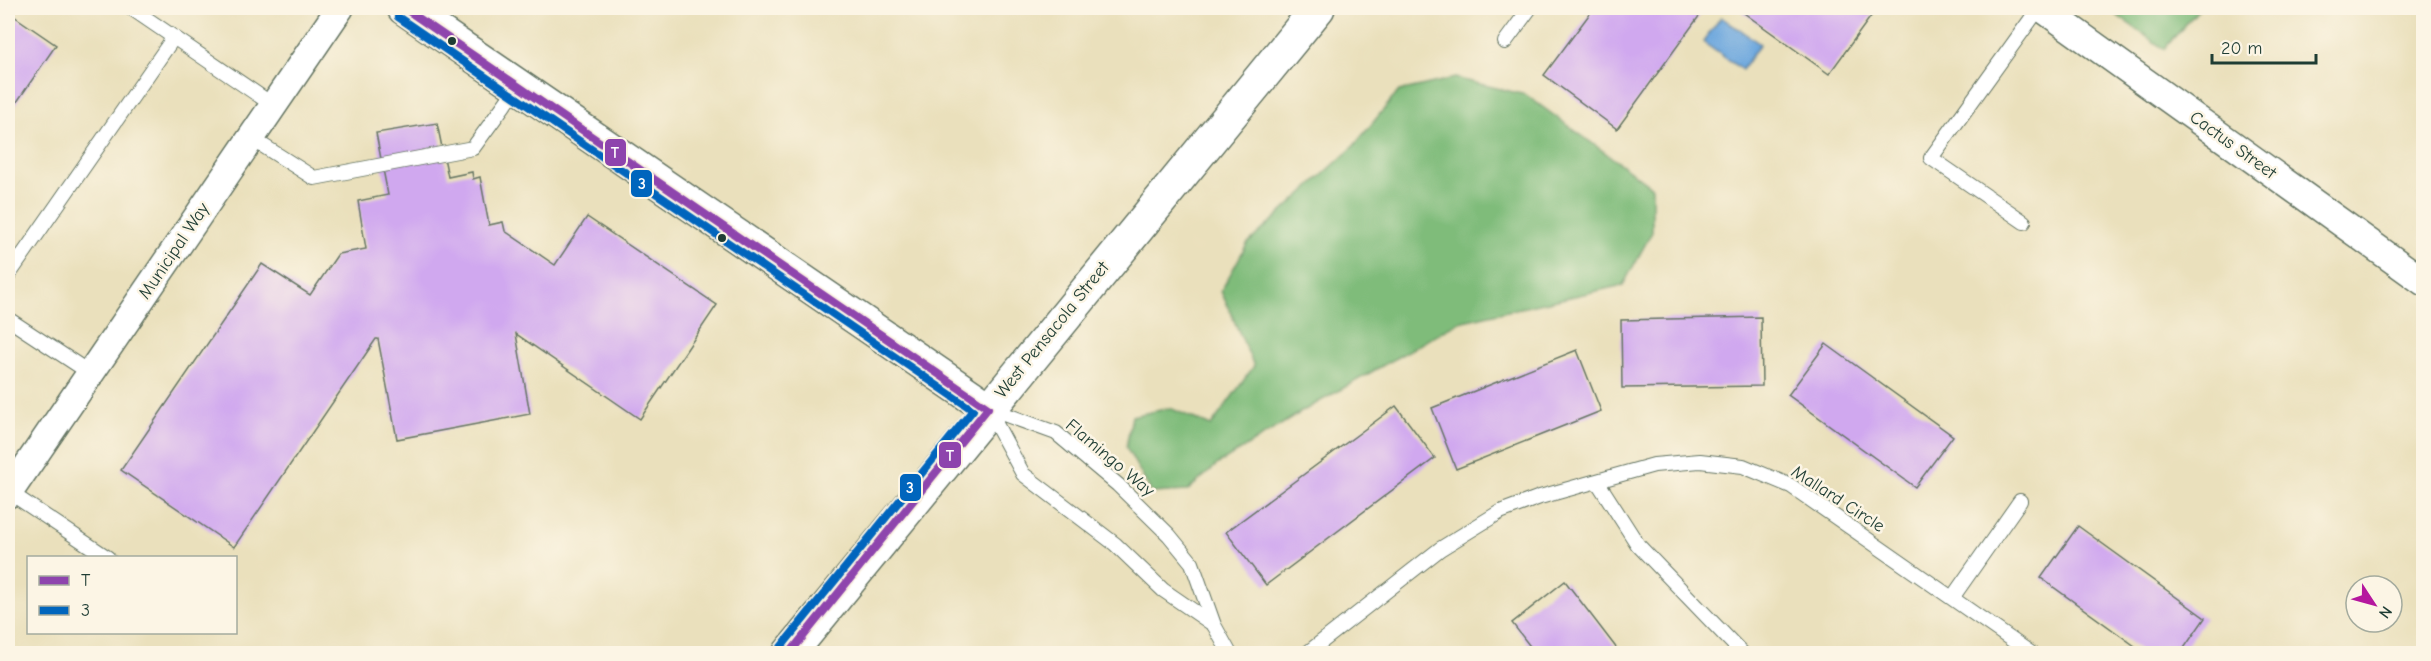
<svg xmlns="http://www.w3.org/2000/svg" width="2431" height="661" font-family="'Comic Neue',sans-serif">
<rect width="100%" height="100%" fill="#fcf5e5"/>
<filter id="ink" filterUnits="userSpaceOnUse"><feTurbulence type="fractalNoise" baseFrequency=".0167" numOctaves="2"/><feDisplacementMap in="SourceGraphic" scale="12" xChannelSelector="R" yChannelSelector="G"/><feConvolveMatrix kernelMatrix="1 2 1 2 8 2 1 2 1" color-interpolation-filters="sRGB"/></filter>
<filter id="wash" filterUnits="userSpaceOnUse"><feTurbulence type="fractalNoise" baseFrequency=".008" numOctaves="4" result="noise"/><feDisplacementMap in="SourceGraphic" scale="24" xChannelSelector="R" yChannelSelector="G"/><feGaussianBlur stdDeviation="1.35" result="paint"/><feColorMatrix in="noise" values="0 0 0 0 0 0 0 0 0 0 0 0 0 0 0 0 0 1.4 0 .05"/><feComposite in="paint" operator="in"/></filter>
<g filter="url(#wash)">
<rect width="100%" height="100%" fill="#eae0bc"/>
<path fill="#7fbc7a" stroke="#4f7c57" stroke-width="1.5" d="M 2107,8 L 2200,8 L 2164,49 Z
M 1455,78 L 1526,95 L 1652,187 L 1652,232 L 1623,285 L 1459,322 L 1303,411 L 1218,464 L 1187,491 L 1152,493 L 1126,447 L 1132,416 L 1170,408 L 1211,426 L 1254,366 L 1221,291 L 1247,244 L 1352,148 L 1399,91 Z"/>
<path fill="#6ea8de" stroke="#467289" stroke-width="1.5" d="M 1721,17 L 1760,44 L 1742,70 L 1703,42 Z"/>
<g id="blocks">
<path fill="#d0a8ef" d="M 1594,8 L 1705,8 L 1617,129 L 1544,75 Z
M 1737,8 L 1877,8 L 1829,74 Z
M 8,12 L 56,45 L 8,115 Z
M 437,123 L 448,177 L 472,172 L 473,179 L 480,177 L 489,225 L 503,222 L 505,231 L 555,265 L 587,217 L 717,305 L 640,419 L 516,334 L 530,414 L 397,439 L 378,339 L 376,339 L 234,547 L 121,470 L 262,264 L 310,295 L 338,254 L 366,249 L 358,201 L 388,195 L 376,133 Z
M 1761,317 L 1762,386 L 1622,388 L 1621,320 Z
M 1826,344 L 1953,436 L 1915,487 L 1788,395 Z
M 1577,350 L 1601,411 L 1456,469 L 1432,408 Z
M 1396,406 L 1435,458 L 1266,585 L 1226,532 Z
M 2078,526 L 2205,618 L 2180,654 L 2146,654 L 2041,578 Z
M 1565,581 L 1621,654 L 1536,654 L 1512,623 Z"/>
</g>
</g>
<g filter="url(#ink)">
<use href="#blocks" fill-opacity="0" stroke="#667664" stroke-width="1.5"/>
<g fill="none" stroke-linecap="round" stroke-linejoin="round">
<g stroke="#667664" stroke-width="16">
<path id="service" d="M 131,8 L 273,105
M 1505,42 L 1530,8
M 251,138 L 314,178 L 473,148 L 518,86
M 2024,222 L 1931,158 L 2039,8
M 8,276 L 174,37
M 8,319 L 90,373
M 990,409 L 1056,433 L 1118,485 L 1169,535 L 1192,563 L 1214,625 L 1230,654
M 989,411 L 1023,474 L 1115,544 L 1163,590 L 1214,625
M 1597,481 L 1638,545 L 1743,654
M 9,492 L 108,558
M 1952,598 L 2020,501
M 1306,654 L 1440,549 L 1500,512 L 1540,497 L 1654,465 L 1700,461 L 1743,466 L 1791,486 L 2032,654"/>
</g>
<g stroke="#667664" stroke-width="30">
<path id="minor" d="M 2042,8 L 2424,282
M 8,494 L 340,8"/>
</g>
<g stroke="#667664" stroke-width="36">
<path id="tertiary" d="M 404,8 L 988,408"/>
</g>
<g stroke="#667664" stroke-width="36">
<path id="secondary" d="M 789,654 L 1318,8"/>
</g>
<use href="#service" stroke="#fff" stroke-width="14"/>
<use href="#minor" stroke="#fff" stroke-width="27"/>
<use href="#tertiary" stroke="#fff" stroke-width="33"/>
<use href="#secondary" stroke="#fff" stroke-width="33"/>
<g stroke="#fcf5e5" stroke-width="12">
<path id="bus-1" d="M 404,8 L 988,408 L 789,654"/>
</g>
<g stroke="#fcf5e5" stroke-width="12">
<path id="bus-2" d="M 398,17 L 973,410 L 781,647"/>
</g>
<use href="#bus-1" stroke="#8e44ad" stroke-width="8"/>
<use href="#bus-2" stroke="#0065bd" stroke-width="8"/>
</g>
</g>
<g fill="#1f3d34" stroke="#fcf5e5" stroke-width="2">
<circle cx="452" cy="41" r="5"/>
<circle cx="722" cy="238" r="5"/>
</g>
<g text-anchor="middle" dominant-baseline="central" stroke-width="5" stroke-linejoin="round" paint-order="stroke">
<g font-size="18" fill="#1f3d34" stroke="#fcf5e5">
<text transform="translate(2233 145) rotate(36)">Cactus Street</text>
<text transform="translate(174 251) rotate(-56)">Municipal Way</text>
<text transform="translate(1052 330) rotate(-51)">West Pensacola Street</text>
<text transform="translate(1110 458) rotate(40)">Flamingo Way</text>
<text transform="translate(1838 499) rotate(33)">Mallard Circle</text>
</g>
</g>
<g stroke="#fcf5e5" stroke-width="2">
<rect x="604" y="138" width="23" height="29" rx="6" fill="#8e44ad"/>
<rect x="630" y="169" width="23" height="29" rx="6" fill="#0065bd"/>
<rect x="938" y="441" width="24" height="28" rx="6" fill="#8e44ad"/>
<rect x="899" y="473" width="23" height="29" rx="6" fill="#0065bd"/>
</g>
<g font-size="16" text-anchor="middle" font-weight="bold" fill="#fff">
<text x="615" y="158">T</text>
<text x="642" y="189">3</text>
<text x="950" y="461">T</text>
<text x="910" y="493">3</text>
</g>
<rect width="2431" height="661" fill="none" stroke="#fcf5e5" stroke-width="30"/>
<rect x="27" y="556" width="210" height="78" fill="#fcf5e5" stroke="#a4ab9e" stroke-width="1.5"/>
<rect x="39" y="576" width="30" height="9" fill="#8e44ad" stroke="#a4ab9e" stroke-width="1.5"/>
<text x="81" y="586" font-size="18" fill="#1f3d34">T</text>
<rect x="39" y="606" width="30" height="9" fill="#0065bd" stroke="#a4ab9e" stroke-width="1.5"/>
<text x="81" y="616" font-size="18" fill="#1f3d34">3</text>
<g transform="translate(2374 604) rotate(126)"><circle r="28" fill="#fcf5e5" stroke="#a4ab9e" stroke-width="1.5"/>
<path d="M0-4.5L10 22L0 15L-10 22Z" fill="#b5179e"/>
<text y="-9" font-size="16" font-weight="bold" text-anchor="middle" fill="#1f3d34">N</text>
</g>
<path d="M2212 54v9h104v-9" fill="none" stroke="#1f3d34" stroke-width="3"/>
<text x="2221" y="54" font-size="18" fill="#1f3d34" stroke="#fcf5e5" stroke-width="4.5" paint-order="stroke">20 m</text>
</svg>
